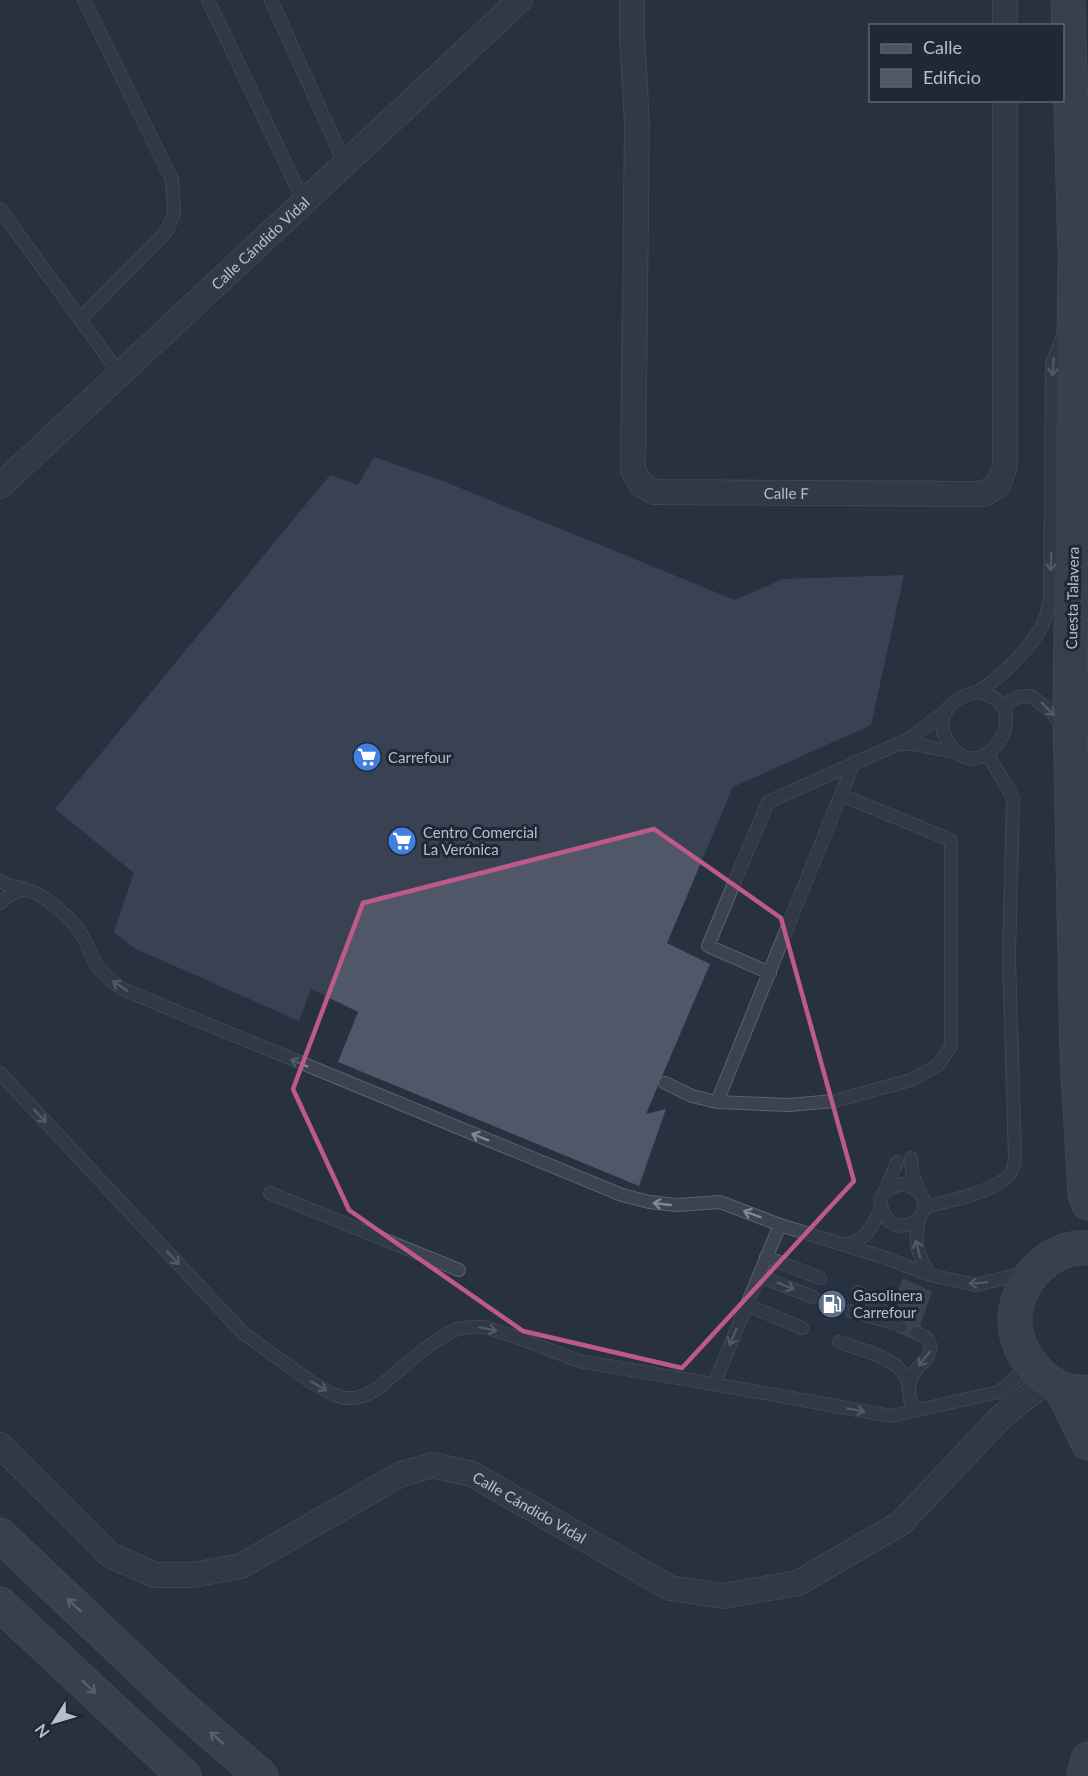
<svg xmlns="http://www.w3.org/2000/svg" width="1088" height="1776" font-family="Lato,sans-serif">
<rect width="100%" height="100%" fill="#28313f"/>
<path fill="#4f5768" d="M 374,457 L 443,481 L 735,600 L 783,579 L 904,575 L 871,725 L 733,787 L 667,943 L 710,964 L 646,1114 L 666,1109 L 639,1186 L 338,1062 L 358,1012 L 311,989 L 299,1021 L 134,948 L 114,932 L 134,873 L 55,809 L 330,475 L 358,485 Z
M 903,1278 L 932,1292 L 915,1340 L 898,1333 L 904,1317 L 895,1298 Z"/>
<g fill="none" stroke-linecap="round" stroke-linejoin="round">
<g stroke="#5a616d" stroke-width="14">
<path id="lane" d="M 208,0 L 303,200
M 271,0 L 344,162
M 0,209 L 119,373
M 80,319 L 167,231 L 174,213 L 172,180 L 84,0
M 977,692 C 998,680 1031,648 1042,626 C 1046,618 1048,608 1050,599 L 1052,364 L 1064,333
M 977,692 C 981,693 986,694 990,696 C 1033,714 979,792 948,742 C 932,716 952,697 977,692 Z
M 1002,706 L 1018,697 L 1031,696 L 1053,713 L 1061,727
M 903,744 L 915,744 L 958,753
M 0,881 L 8,885 L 25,889
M 0,903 C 21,882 36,890 56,907 C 65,914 75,924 81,934 C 88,944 91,957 98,967 C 105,976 113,982 122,989 L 622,1195 L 649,1202 L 677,1205 L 720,1202 L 780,1225 L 883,1257 L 930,1275 L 975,1285 L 1025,1273
M 770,973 L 708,946 L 768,802 L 909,739 L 946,711
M 0,1073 L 243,1333 L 311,1382 L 332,1394 L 344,1398 L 355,1398 L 366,1395 L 377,1389 C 399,1371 431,1340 457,1329 C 465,1326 475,1327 485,1327 L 519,1338 L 579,1361 L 714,1384
M 665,1083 L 692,1096 L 717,1102 L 789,1105 L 834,1101 L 911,1080 L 938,1065 L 951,1046 L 951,840 L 841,795
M 717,1102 L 854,762
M 911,1158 L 912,1173 L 920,1193
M 905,1184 C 958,1206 887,1257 880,1199 C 887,1188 893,1186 905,1184 Z
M 885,1191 L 897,1162
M 270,1193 L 459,1270
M 925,1207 C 948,1201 986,1194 1005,1179 C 1012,1174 1014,1167 1015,1159 L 1009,956 L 1013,800 L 1009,790 L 987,754
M 919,1220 C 913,1242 918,1256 930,1275
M 780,1225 L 714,1384 L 891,1416 L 999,1392 L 1031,1364
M 843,1244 C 864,1245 873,1225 881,1209
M 766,1257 L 820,1278
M 759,1276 L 813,1297
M 858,1292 L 868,1298 L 901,1326
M 747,1305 L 802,1328
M 851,1311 L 893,1323
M 839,1342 C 859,1349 899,1358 907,1380 C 910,1388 908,1396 911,1403 L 917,1408 L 922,1409
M 909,1389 C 912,1364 927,1367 931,1347 L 927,1338 L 917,1333"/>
</g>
<g stroke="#5a616d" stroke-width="26">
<g id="street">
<path id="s1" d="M 632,0 L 632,35 L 637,123 L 633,470 L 641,484 L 653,492 L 984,494 L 998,485 L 1005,466 L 1005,100"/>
<path d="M 1005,0 L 1005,26"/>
<path id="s2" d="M 0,486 L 520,0"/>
<path id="s3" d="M 0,1445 L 110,1555 L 155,1575 L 193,1575 L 241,1566 L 401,1474 L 433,1465 L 472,1474 L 670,1588 L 723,1596 L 798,1583 L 901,1523 L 1002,1416 L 1048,1380"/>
</g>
</g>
<g stroke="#5a616d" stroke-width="35">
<path id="secondary" d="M 1068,0 L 1075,255 L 1070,715 L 1077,1058 L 1085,1195 L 1088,1203
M 1088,1248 C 1050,1245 1017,1281 1015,1317 C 1013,1355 1049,1396 1088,1392
M 1061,1388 L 1088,1443
M 0,1535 L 178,1704 L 261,1776
M 0,1604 L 184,1776
M 1084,1776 L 1088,1759"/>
</g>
<use href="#lane" stroke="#3c434f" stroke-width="12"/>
<use href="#street" stroke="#3c434f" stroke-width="24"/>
<use href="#secondary" stroke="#4b5262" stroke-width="33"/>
</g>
<defs><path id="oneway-shaft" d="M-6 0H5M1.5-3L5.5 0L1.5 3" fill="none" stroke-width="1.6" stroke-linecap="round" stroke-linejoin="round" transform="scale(1.5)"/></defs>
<g stroke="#818793">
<use href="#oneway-shaft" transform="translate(1053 367) rotate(95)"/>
<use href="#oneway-shaft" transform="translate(1051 562) rotate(92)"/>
<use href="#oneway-shaft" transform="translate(1048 709) rotate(45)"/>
<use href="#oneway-shaft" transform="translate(120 986) rotate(-146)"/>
<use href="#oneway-shaft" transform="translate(299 1063) rotate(-158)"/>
<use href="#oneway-shaft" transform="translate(40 1116) rotate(47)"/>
<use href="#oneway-shaft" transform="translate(480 1137) rotate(-158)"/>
<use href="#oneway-shaft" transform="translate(662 1204) rotate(-174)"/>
<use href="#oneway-shaft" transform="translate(752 1214) rotate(-159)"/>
<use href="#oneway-shaft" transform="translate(918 1249) rotate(-104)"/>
<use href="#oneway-shaft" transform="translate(173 1258) rotate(47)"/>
<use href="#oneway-shaft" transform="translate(978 1283) rotate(175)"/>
<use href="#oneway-shaft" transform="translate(786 1286) rotate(22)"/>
<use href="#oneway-shaft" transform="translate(488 1329) rotate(12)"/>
<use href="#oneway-shaft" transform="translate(733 1337) rotate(113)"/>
<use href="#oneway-shaft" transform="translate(924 1359) rotate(129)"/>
<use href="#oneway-shaft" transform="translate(319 1386) rotate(30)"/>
<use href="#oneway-shaft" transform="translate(856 1410) rotate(10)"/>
</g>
<g stroke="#9298a6">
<use href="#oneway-shaft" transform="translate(74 1605) rotate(-137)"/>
<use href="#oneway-shaft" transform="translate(89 1687) rotate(43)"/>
<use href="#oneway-shaft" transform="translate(217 1738) rotate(-139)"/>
</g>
<path d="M0 0H1088V1776H0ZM 654,829 L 781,918 L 854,1181 L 682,1368 L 523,1331 L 349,1210 L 293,1089 L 363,903 Z" fill="#28313f" fill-opacity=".55" fill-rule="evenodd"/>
<path fill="none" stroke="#be5a87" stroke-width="4.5" stroke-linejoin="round" d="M 654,829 L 781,918 L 854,1181 L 682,1368 L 523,1331 L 349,1210 L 293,1089 L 363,903 Z"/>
<defs>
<g id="supermarket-disc" transform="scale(1.5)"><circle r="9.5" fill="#3f7fe0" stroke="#212835"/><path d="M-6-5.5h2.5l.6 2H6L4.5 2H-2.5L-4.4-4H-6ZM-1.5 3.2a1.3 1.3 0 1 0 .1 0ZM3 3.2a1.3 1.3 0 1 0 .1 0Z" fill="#fff"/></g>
<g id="fuel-disc" transform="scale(1.5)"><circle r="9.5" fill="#5c6f8a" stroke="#212835"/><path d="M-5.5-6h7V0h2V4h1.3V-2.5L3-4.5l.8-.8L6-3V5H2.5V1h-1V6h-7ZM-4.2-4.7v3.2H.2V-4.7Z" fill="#fff"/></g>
</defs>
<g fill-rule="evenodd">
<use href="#supermarket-disc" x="367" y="757"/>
<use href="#supermarket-disc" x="402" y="841"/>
<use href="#fuel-disc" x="832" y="1304"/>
</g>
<g text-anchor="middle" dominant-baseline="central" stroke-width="6" stroke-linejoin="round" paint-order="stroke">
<g font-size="15" fill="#b9beca" stroke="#212835">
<text stroke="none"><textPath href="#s2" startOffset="356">Calle Cándido Vidal</textPath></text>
<text stroke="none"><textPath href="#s1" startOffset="634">Calle F</textPath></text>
<text transform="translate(1072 598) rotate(-89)">Cuesta Talavera</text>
<text stroke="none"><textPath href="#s3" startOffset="616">Calle Cándido Vidal</textPath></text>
</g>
<g font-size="15" fill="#b9beca" stroke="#212835" text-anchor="start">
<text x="388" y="757">Carrefour</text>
<text x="423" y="832">Centro Comercial<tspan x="423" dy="17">La Verónica</tspan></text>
<text x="853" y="1295">Gasolinera<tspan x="853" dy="17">Carrefour</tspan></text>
</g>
</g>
<rect x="869" y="24" width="195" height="78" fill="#212835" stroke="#5e6471" stroke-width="1.5"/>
<rect x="881" y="44" width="30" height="9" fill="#4b5262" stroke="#5e6471" stroke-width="1.5"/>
<text x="923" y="54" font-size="18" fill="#b9beca">Calle</text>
<rect x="881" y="69" width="30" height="18" fill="#4f5768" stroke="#5e6471" stroke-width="1.5"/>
<text x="923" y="84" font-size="18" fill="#b9beca">Edificio</text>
<g transform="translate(54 1722) rotate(233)" stroke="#212835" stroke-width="4.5" paint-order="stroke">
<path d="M0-4.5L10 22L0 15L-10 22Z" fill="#b9beca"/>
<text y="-9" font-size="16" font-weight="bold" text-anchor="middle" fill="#b9beca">N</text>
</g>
</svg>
